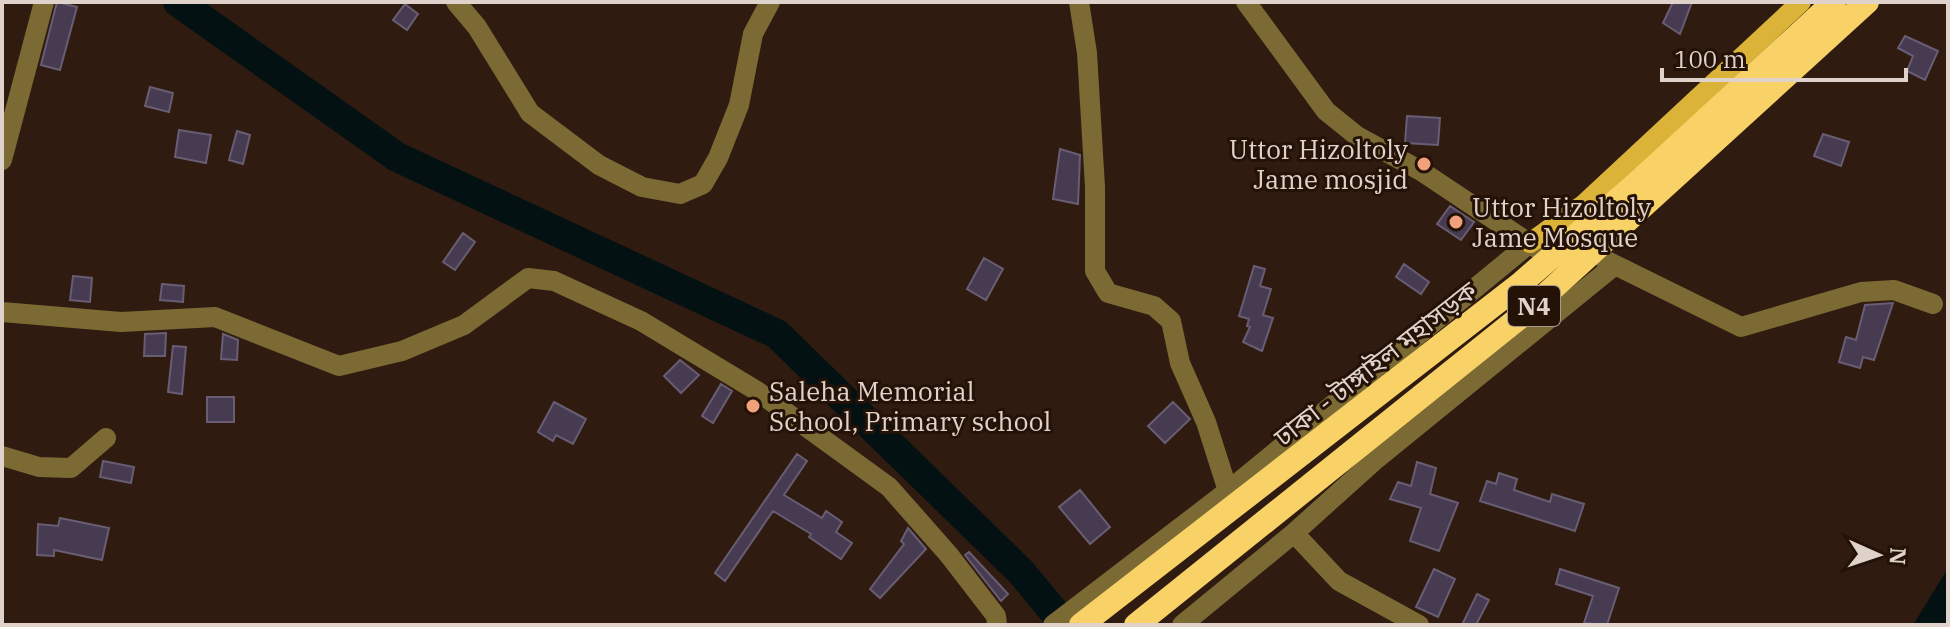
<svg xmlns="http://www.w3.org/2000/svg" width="1950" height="627" font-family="'IBM Plex Serif','Noto Sans Bengali',serif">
<rect width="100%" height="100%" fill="#2f1b10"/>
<path fill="#041113" d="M 1948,568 L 1948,625 L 1913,625 Z"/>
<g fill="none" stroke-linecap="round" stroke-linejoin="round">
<path stroke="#041113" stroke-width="30" d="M 178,2 L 397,157 L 777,334 L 1021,572 L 1065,625"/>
</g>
<path fill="#463b50" stroke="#685d73" stroke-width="2" d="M 57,2 L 77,7 L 60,70 L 41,65 Z
M 1673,2 L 1692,2 L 1680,34 L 1663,23 Z
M 405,4 L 418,14 L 407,30 L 393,20 Z
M 1905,36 L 1938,51 L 1925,80 L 1907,71 L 1913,56 L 1898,48 Z
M 150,87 L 173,93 L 169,112 L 145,106 Z
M 1407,116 L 1440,118 L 1438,145 L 1405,143 Z
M 179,130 L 211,135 L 206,163 L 175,157 Z
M 237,131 L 250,135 L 243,164 L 229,160 Z
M 1823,134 L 1849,142 L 1841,166 L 1814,156 Z
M 1060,149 L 1080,155 L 1078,204 L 1053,199 Z
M 1450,206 L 1474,222 L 1461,240 L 1437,224 Z
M 463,233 L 475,242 L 455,270 L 443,262 Z
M 984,258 L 1003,269 L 986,300 L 967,289 Z
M 1404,264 L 1429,282 L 1421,294 L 1396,277 Z
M 1254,266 L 1265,269 L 1260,286 L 1271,289 L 1263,315 L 1273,318 L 1262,351 L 1243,342 L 1250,327 L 1247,326 L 1249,319 L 1239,316 Z
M 73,276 L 92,278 L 90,302 L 70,300 Z
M 162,284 L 184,286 L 183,302 L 160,300 Z
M 1893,303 L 1874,360 L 1863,357 L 1860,368 L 1839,362 L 1846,337 L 1856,340 L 1865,305 Z
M 166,333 L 165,356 L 144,356 L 145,334 Z
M 223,334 L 238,340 L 237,360 L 221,359 Z
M 173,346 L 186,347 L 182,394 L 168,392 Z
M 680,360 L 699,375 L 681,393 L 664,376 Z
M 721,384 L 732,391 L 713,423 L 702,416 Z
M 207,397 L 234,397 L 234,422 L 207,422 Z
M 554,402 L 586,419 L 573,444 L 556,435 L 553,441 L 538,432 Z
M 1173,402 L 1190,419 L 1165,443 L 1148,426 Z
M 797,454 L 807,461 L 784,495 L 822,518 L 826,511 L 842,522 L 836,532 L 852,543 L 841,559 L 809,537 L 811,534 L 773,511 L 725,581 L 715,573 Z
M 103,461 L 134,467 L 131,483 L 100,477 Z
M 1417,462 L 1436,468 L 1430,494 L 1458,503 L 1439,551 L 1410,541 L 1421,508 L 1390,499 L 1398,482 L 1411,486 Z
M 1499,473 L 1517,479 L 1514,490 L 1550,502 L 1552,494 L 1584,504 L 1575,531 L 1480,501 L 1487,481 L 1496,484 Z
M 1080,490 L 1110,527 L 1090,544 L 1059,507 Z
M 60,518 L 109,528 L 102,560 L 54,550 L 54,556 L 37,555 L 38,524 L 58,526 Z
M 908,528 L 926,549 L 880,598 L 870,589 L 904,544 L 901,541 Z
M 969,552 L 1008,594 L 1001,601 L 965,555 Z
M 1434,569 L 1455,579 L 1438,617 L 1416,607 Z
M 1560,569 L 1619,588 L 1607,625 L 1584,623 L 1593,596 L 1556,584 Z
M 1477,594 L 1489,600 L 1476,625 L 1462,625 Z"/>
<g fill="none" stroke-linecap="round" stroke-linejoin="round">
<path stroke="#7c6a35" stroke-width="20" d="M 456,2 L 477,27 L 530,113 L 599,165 L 642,187 L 680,194 L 703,184 L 718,158 L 739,105 L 753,34 L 770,2
M 1079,2 L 1087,53 L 1095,187 L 1095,271 L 1108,293 L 1154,306 L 1171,321 L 1180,363 L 1206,422 L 1228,491
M 1246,2 L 1326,111 L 1357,136 L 1421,171 L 1541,251
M 2,160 L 44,2
M 1605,260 L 1741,327 L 1861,292 L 1894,290 L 1933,304
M 2,312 L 121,322 L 215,317 L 339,366 L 402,351 L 464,325 L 528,278 L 554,281 L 641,321 L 757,391 L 889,487 L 949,555 L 996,616 L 997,625
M 2,456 L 39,467 L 71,468 L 106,438
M 1294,533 L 1339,581 L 1419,625
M 1053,625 L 1228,491 L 1530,243
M 1182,625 L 1294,533 L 1374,461 L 1615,265"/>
<path stroke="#dab338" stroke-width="20" d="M 1530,243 L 1583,205 L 1801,2"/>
<path stroke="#f8d266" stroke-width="24" d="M 1081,625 L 1519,285 L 1636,184 L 1834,2
M 1136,625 L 1530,309 L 1867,2"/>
</g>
<g fill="#f1a27b" stroke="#251207" stroke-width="3">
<circle cx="1424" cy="164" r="8"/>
<circle cx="1456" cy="222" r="8"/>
<circle cx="753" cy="406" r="8"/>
</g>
<g text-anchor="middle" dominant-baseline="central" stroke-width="6" stroke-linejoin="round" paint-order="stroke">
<rect fill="#251207" stroke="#a79890" stroke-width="2" x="1508" y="286" width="52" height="40" rx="6"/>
<g font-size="24" font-weight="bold" fill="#dfd2ca">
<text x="1534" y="306">N4</text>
</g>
<g font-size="26" fill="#dfd2ca" stroke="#251207" text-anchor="start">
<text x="1408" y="149" text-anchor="end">Uttor Hizoltoly<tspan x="1408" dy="30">Jame mosjid</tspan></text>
<text x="1472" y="207">Uttor Hizoltoly<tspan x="1472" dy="30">Jame Mosque</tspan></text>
<text x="769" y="391">Saleha Memorial<tspan x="769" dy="30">School, Primary school</tspan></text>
</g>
<g font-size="26" fill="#dfd2ca" stroke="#251207">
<text transform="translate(1375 363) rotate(-38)">ঢাকা - টাঙ্গাইল মহাসড়ক</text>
</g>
</g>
<rect width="1950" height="627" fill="none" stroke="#dfd2ca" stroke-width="8"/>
<g transform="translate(1878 555) rotate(93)" stroke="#251207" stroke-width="6" paint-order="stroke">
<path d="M0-6L14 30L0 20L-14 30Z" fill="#dfd2ca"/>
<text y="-12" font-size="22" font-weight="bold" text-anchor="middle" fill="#dfd2ca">N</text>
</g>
<path d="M1662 68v12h244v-12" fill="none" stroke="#dfd2ca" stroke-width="4"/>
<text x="1674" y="68" font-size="24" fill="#dfd2ca" stroke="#251207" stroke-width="6" paint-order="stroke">100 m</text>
</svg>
